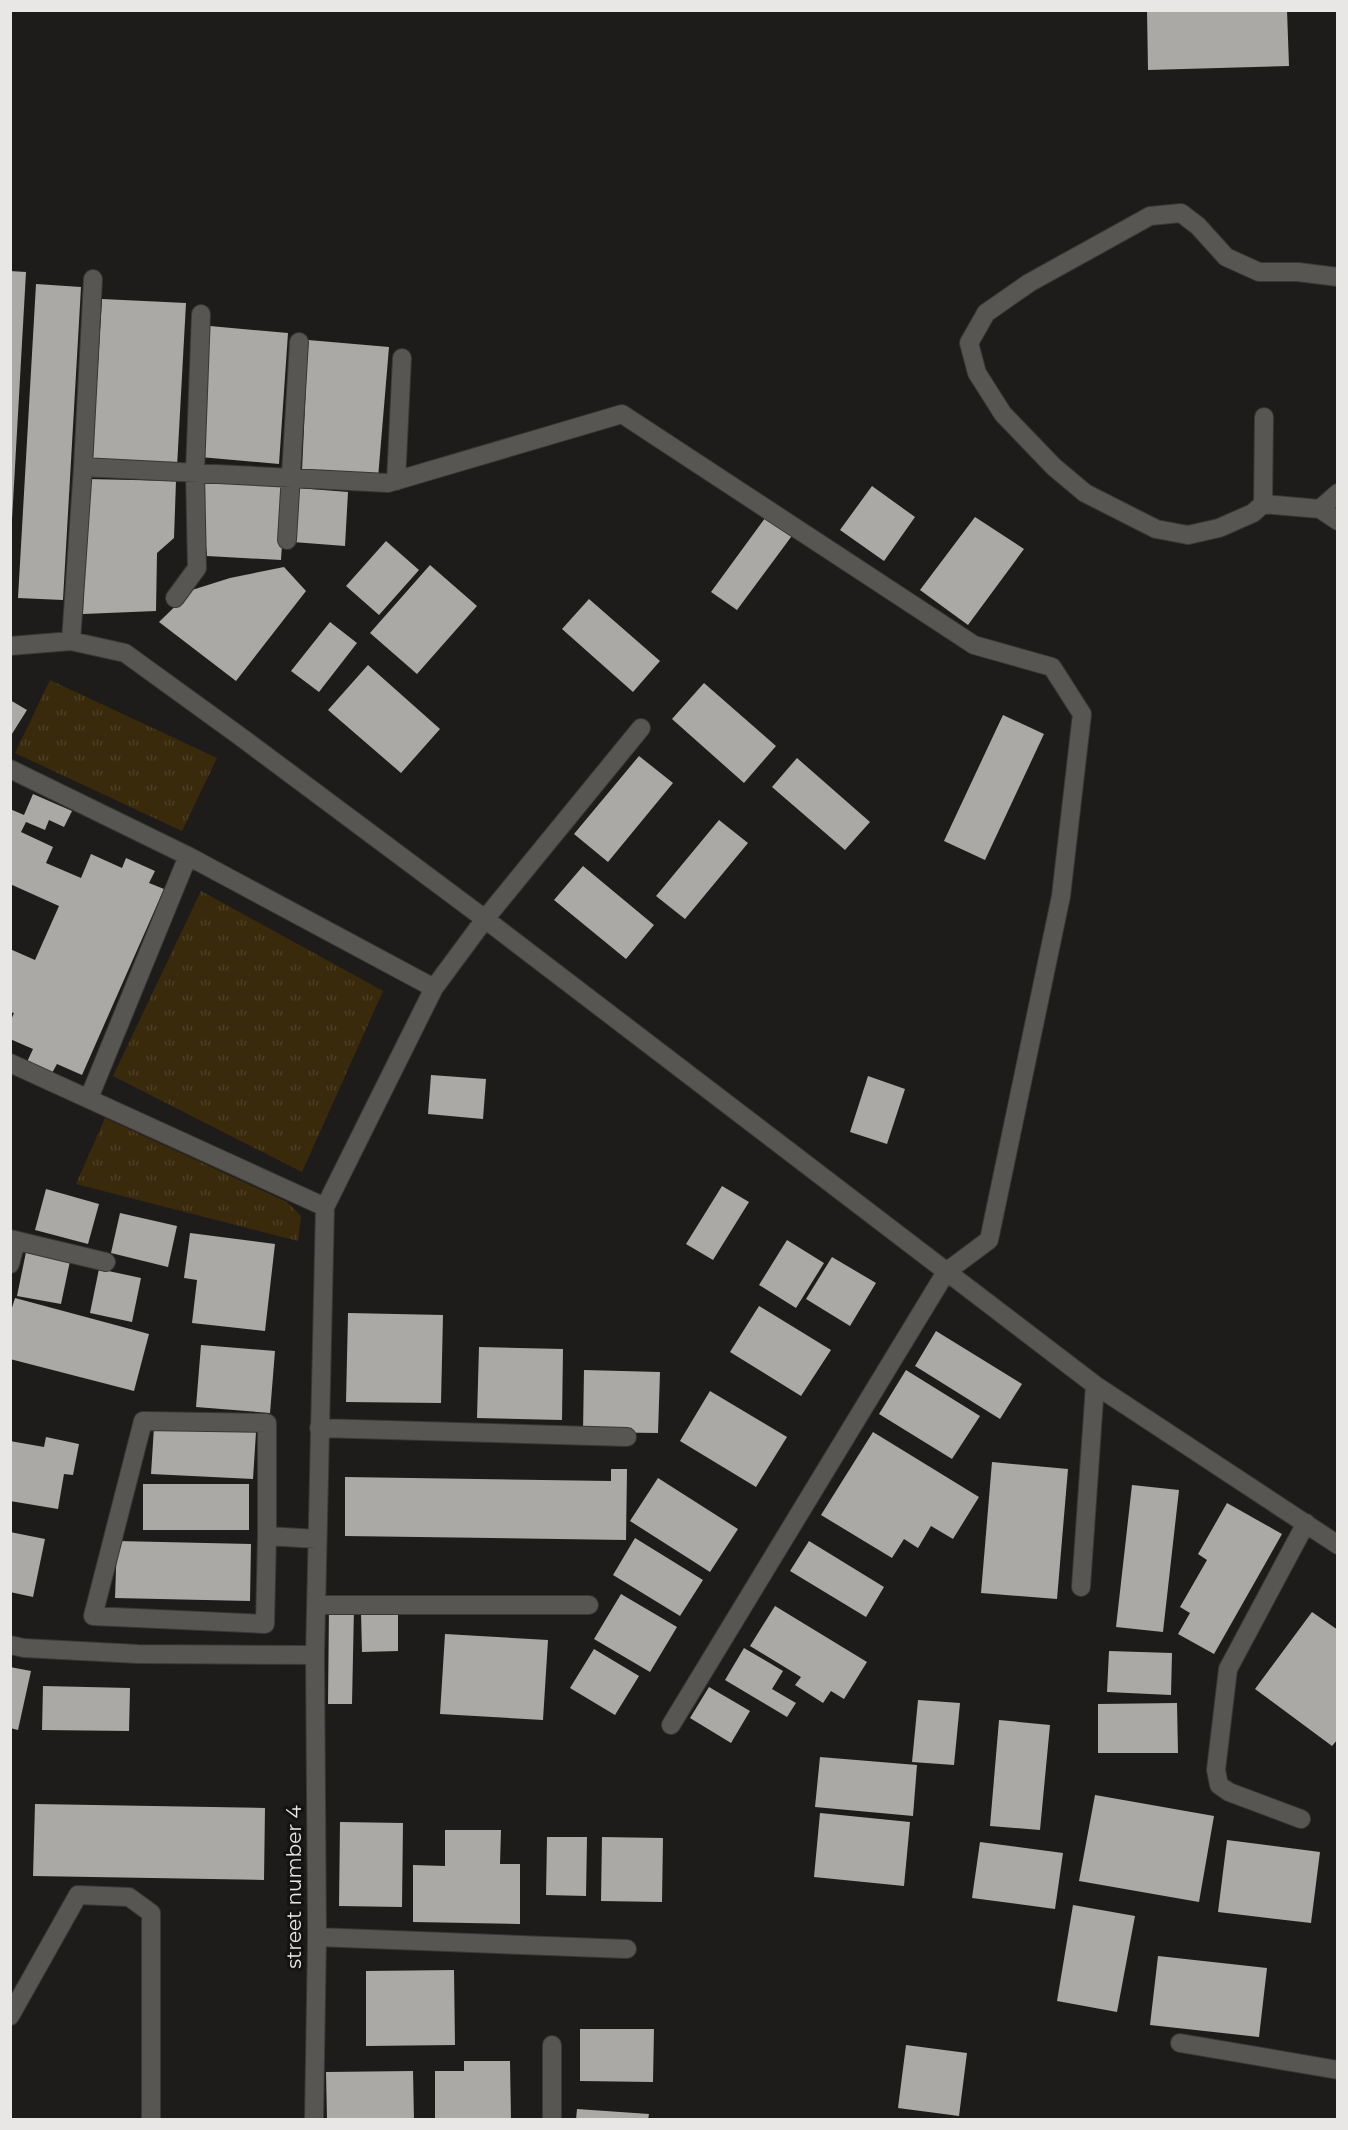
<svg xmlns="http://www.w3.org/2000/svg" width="1348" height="2130" font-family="Montserrat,sans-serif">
<defs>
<pattern id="grass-tufts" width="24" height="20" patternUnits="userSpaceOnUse" patternTransform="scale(1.5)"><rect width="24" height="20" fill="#392a0b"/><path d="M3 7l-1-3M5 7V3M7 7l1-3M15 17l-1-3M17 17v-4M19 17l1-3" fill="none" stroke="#4c3f23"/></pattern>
</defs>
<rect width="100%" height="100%" fill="#1e1c1a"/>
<path fill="url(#grass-tufts)" d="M 50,680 L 217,758 L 182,831 L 15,753 Z
M 201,891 L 383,991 L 302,1172 L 113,1076 Z
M 105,1118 L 287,1202 L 301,1216 L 298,1241 L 76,1184 Z"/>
<path fill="#aba9a5" d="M 1147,10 L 1287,10 L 1289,66 L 1148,70 Z
M 10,271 L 26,272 L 12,520 L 10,520 Z
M 36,284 L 81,287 L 63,600 L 18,598 Z
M 102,299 L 186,303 L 177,467 L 92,463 Z
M 210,326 L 288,333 L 279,464 L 200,457 Z
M 308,340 L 389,347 L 378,478 L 302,471 Z
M 199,477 L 286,482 L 281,560 L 207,556 Z
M 87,479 L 176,481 L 174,538 L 157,553 L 156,611 L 83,614 Z
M 872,486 L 915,517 L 884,561 L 840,530 Z
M 297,488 L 348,492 L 345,546 L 293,542 Z
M 768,514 L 794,533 L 737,610 L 711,592 Z
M 975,517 L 1024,549 L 968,625 L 920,590 Z
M 386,541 L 419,570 L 379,615 L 346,586 Z
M 430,565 L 477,606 L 417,674 L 370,633 Z
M 284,567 L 306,591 L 236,681 L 159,622 L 192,590 L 230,578 Z
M 589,599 L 660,661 L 633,692 L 562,629 Z
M 330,622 L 357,643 L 319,692 L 291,671 Z
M 368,665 L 440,729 L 401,773 L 328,710 Z
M 704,683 L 776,746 L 744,783 L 672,719 Z
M 10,700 L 27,710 L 10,737 Z
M 1003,715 L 1044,734 L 985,860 L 944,841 Z
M 639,756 L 673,783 L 608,862 L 574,834 Z
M 797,758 L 870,822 L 845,850 L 772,787 Z
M 33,794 L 72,811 L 64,827 L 49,820 L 45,830 L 26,822 L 21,832 L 53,847 L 46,863 L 81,878 L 91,854 L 122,868 L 126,858 L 155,871 L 149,883 L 164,889 L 82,1075 L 57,1064 L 52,1073 L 27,1062 L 33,1049 L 10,1039 L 10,1022 L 14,1013 L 10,1012 L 10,949 L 35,960 L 59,906 L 10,884 L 10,809 L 24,815 Z
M 719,820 L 748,843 L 685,919 L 656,896 Z
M 583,866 L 654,925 L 626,959 L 554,900 Z
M 431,1075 L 486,1079 L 483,1119 L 428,1114 Z
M 868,1076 L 905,1089 L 887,1144 L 850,1132 Z
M 722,1186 L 749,1202 L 713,1260 L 686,1244 Z
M 46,1189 L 99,1204 L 88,1244 L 35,1230 Z
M 120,1213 L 177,1226 L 168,1267 L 111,1253 Z
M 190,1233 L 275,1244 L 265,1331 L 192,1323 L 197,1280 L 184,1278 Z
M 787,1240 L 824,1263 L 796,1308 L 759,1285 Z
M 26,1252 L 70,1261 L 61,1304 L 17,1296 Z
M 832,1257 L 876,1283 L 850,1326 L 806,1299 Z
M 99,1269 L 141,1278 L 132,1322 L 90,1313 Z
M 15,1298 L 149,1334 L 134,1391 L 10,1359 L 10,1314 Z
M 759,1306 L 831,1350 L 801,1396 L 730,1352 Z
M 348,1313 L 443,1315 L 441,1403 L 346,1402 Z
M 936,1331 L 1022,1384 L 1000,1419 L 915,1366 Z
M 201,1345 L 275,1351 L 270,1413 L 196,1407 Z
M 479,1347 L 563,1349 L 562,1420 L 477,1418 Z
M 584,1370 L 660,1372 L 658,1433 L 583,1432 Z
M 906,1370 L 980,1416 L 952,1459 L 879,1414 Z
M 710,1391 L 787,1437 L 756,1487 L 680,1441 Z
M 154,1427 L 256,1432 L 253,1479 L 151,1474 Z
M 873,1432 L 979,1497 L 953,1539 L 931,1526 L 918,1548 L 904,1539 L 892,1558 L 821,1515 Z
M 46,1437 L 79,1444 L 73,1475 L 64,1474 L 58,1509 L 10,1501 L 10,1441 L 44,1447 Z
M 992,1462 L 1068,1469 L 1057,1599 L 981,1593 Z
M 611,1469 L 627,1469 L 626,1540 L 345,1536 L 345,1477 L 611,1481 Z
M 658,1478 L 738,1529 L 710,1572 L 630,1521 Z
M 143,1484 L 249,1484 L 249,1530 L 143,1530 Z
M 1132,1485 L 1179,1490 L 1163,1632 L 1116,1627 Z
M 1227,1503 L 1282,1534 L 1214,1654 L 1178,1634 L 1190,1613 L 1180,1607 L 1207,1560 L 1198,1554 Z
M 10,1532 L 45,1539 L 33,1597 L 10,1592 Z
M 635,1538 L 703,1580 L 680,1616 L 613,1575 Z
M 117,1541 L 251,1544 L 250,1601 L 115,1598 Z
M 809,1541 L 884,1587 L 866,1617 L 790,1571 Z
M 621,1594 L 677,1627 L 650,1672 L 594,1639 Z
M 329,1606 L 354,1607 L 352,1704 L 328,1704 Z
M 775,1606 L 867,1662 L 844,1699 L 831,1691 L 823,1703 L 795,1685 L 801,1677 L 750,1646 Z
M 398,1611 L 398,1651 L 362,1652 L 361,1612 Z
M 1312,1612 L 1338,1630 L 1338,1739 L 1332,1746 L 1255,1689 Z
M 445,1634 L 548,1640 L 543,1720 L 440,1714 Z
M 744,1648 L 783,1671 L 772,1689 L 796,1703 L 787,1717 L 725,1680 Z
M 594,1649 L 639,1676 L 615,1715 L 570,1688 Z
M 1109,1651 L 1172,1653 L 1171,1695 L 1107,1692 Z
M 10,1667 L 31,1671 L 18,1730 L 10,1728 Z
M 43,1686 L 130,1688 L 129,1731 L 42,1730 Z
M 709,1687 L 750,1711 L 731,1743 L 690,1718 Z
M 918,1700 L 960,1703 L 954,1765 L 912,1762 Z
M 1177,1703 L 1178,1753 L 1098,1753 L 1098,1704 Z
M 999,1720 L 1050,1725 L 1040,1830 L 990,1826 Z
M 820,1757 L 917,1765 L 913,1816 L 815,1807 Z
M 1095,1795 L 1214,1816 L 1199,1902 L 1079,1881 Z
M 35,1804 L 265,1808 L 264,1880 L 33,1876 Z
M 820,1813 L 910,1822 L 904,1886 L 814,1877 Z
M 340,1822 L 403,1823 L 402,1907 L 339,1906 Z
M 445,1830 L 501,1830 L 500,1864 L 520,1864 L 520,1924 L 413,1922 L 413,1865 L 445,1866 Z
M 547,1837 L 587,1837 L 586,1896 L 546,1895 Z
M 602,1837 L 663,1838 L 662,1902 L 601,1901 Z
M 1227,1840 L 1320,1852 L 1311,1923 L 1218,1912 Z
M 980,1842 L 1063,1853 L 1055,1909 L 972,1898 Z
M 1073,1905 L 1135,1916 L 1117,2012 L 1057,2001 Z
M 1158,1956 L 1267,1968 L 1259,2037 L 1150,2025 Z
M 454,1970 L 455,2045 L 366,2046 L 366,1971 Z
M 580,2029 L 654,2029 L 653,2082 L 580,2081 Z
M 906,2045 L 967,2053 L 959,2116 L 898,2108 Z
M 464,2061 L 510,2061 L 511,2120 L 435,2120 L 435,2071 L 464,2071 Z
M 413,2071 L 414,2120 L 327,2120 L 326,2072 Z
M 577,2109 L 649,2114 L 648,2120 L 576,2120 Z"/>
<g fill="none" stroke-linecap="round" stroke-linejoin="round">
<g stroke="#393836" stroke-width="20">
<path id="minor" d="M 1338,277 L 1298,272 L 1259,272 L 1226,257 L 1198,226 L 1181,213 L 1150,216 L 1029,283 L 986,313 L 969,343 L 977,373 L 1003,414 L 1054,467 L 1085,493 L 1156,529 L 1188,535 L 1219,528 L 1253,513 L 1263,504 L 1320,509 L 1338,521
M 83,467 L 388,483 L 622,414 L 974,645 L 1052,667 L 1082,714 L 1061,896 L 989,1240 L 946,1272 L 671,1725
M 396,481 L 402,358
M 1263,504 L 1264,417
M 1320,509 L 1338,493
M 287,540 L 299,342
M 175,598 L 197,568 L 195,472 L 201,314
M 71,641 L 83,467 L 93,279
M 10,646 L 71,641 L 125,653 L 241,737 L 485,919 L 1095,1385 L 1338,1545
M 10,769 L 188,856 L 434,988
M 10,1063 L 325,1207 L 434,988 L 485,919 L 641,728
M 89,1098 L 188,856
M 10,1239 L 106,1262
M 10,1264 L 16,1241
M 319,1428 L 627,1437
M 267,1536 L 265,1624 L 93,1616 L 143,1421 L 267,1423 L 267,1536 L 317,1539
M 1081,1587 L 1095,1385
M 316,1605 L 589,1605
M 10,1645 L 24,1648 L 138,1654 L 315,1655
M 1301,1819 L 1229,1792 L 1219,1785 L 1216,1770 L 1228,1669 L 1306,1523
M 317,1937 L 627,1949
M 10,2016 L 78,1895 L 129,1897 L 151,1913 L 151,2120
M 1180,2043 L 1338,2070
M 552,2045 L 552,2120
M 314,2120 L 317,1937 L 315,1655 L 325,1207"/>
</g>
<use href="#minor" stroke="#575653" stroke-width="18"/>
</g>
<g text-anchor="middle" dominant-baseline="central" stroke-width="6" stroke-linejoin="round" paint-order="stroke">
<g font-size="20" fill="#e8e7e5" stroke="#151311">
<text transform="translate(294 1887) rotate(-90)">street number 4</text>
</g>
</g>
<rect width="1348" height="2130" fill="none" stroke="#e8e7e5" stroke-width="24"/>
</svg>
